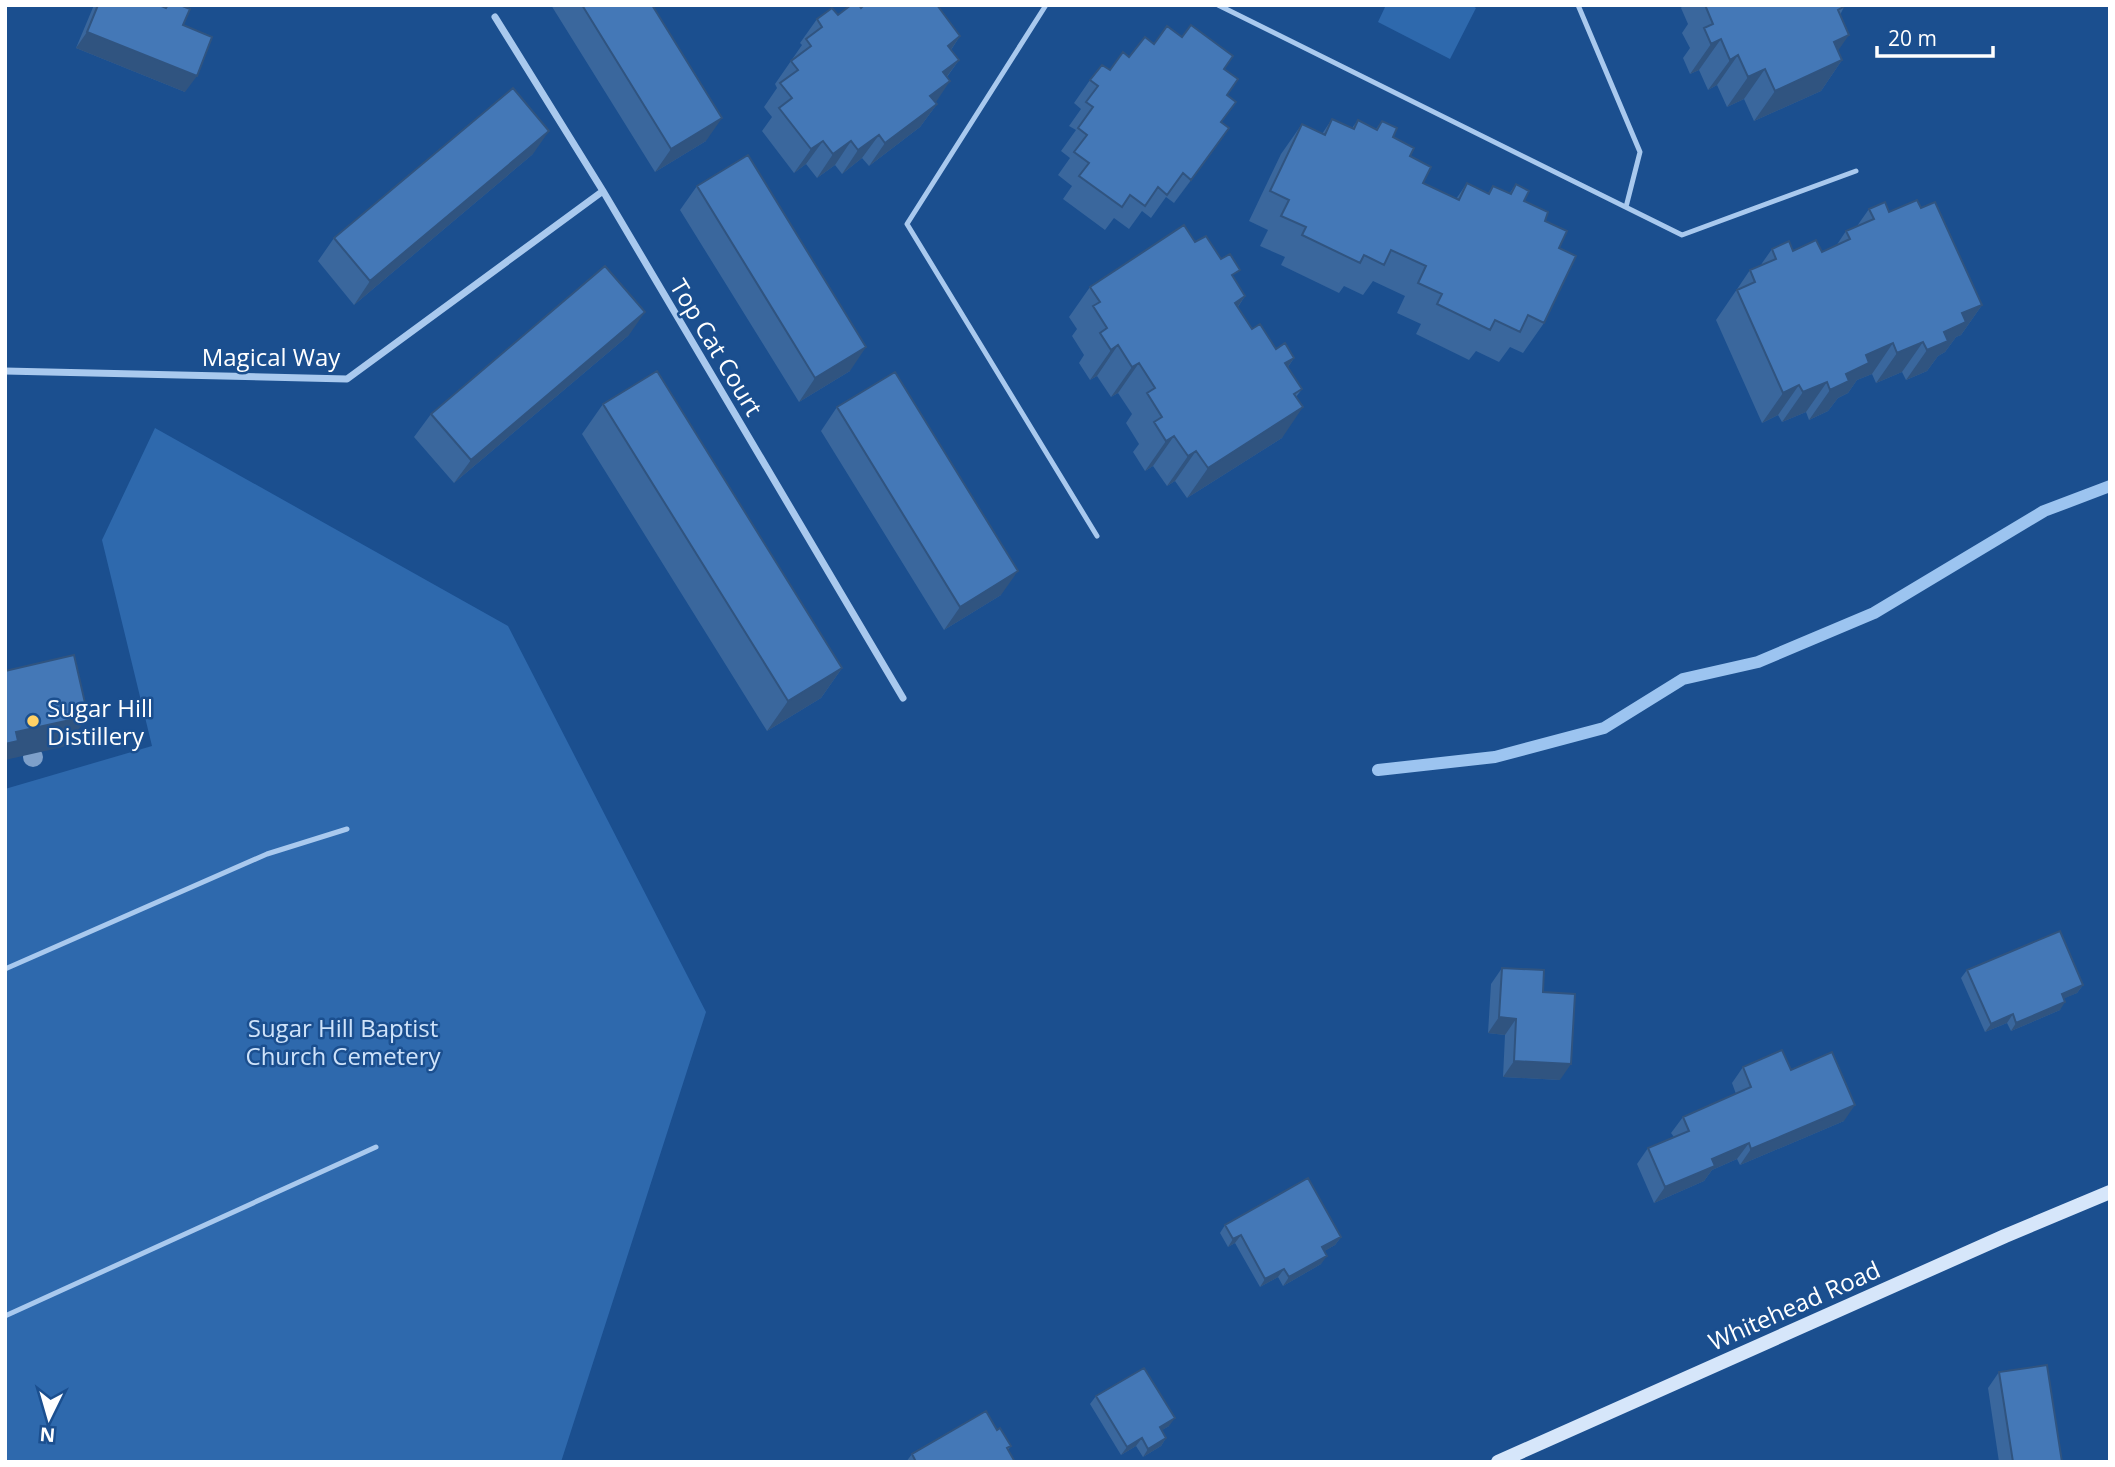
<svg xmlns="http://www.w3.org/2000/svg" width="2115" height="1467" font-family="'Open Sans',sans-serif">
<rect width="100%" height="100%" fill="#1b4f8f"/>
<path fill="#2e69ad" d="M 1386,5 L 1471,5 L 1476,8 L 1450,59 L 1378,22 Z
M 155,428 L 508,626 L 706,1012 L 561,1462 L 5,1462 L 5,789 L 152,746 L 102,540 Z"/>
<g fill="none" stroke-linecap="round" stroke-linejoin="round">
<path stroke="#9cc4f0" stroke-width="12" d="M 1378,770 L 1495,757 L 1604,728 L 1683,679 L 1758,662 L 1874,613 L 2044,511 L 2110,486"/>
<path stroke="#a9c9ee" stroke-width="5" d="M 1046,5 L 907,224 L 1097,536
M 1218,5 L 1682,235 L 1856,171
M 1578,5 L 1640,152 L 1626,207
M 5,969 L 267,854 L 347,829
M 5,1316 L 376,1147"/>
<path stroke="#a9c9ee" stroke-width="7" d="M 495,17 L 603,191 L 903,698
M 5,371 L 347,379 L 603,191"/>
<path stroke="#d6e6fa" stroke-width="14" d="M 1498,1462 L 2005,1236 L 2110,1192"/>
</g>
<circle fill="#7ea0ca" cx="33" cy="757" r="10"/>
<path fill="#3a679d" d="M 94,5 L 159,5 L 164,8 L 166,5 L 180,5 L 183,25 L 185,92 L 76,48 Z
M 551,5 L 652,5 L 706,141 L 655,172 Z
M 1683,5 L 1845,5 L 1840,15 L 1838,50 L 1842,60 L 1821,91 L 1754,121 L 1744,99 L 1727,107 L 1717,85 L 1708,90 L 1699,70 L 1690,74 L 1683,58 L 1690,48 L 1682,33 L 1688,24 L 1681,8 Z
M 861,8 L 960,36 L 951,50 L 959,60 L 947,77 L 935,102 L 937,104 L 920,127 L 869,166 L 862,158 L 842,174 L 835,165 L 817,178 L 806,164 L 794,173 L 762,131 L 772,117 L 764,107 L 777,88 L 775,84 L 802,45 L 800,43 L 817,19 L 838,15 Z
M 1154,44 L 1224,69 L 1227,95 L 1222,122 L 1213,151 L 1174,203 L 1166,197 L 1151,218 L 1142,211 L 1129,229 L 1114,218 L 1105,230 L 1063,199 L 1072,186 L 1058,175 L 1070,158 L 1061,151 L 1076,130 L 1069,126 L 1081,109 L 1074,103 L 1090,80 L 1110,70 Z
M 1332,119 L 1352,128 L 1358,120 L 1376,129 L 1382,121 L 1393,137 L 1410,156 L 1423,183 L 1456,199 L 1467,183 L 1488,193 L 1493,186 L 1509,194 L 1516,184 L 1524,201 L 1545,221 L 1559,248 L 1544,323 L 1523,353 L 1510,347 L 1499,362 L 1476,351 L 1469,360 L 1416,334 L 1421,324 L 1397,313 L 1405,296 L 1373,281 L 1363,295 L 1344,286 L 1339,293 L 1281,265 L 1285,257 L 1260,246 L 1268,230 L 1249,221 L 1281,154 L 1302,124 L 1322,134 Z
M 533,154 L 354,305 L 318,261 L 334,238 Z
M 697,186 L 850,371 L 799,402 L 680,210 Z
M 1921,208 L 1982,305 L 1961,335 L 1956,337 L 1945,352 L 1938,356 L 1927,371 L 1906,380 L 1902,372 L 1876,383 L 1872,374 L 1857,380 L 1848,393 L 1838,398 L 1828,411 L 1809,420 L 1806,412 L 1782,422 L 1778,415 L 1762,423 L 1716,320 L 1750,270 L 1760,266 L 1772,249 L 1822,252 L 1836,246 L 1846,231 L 1857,226 L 1869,209 L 1889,212 Z
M 1234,279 L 1245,296 L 1238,307 L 1252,329 L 1276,349 L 1294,358 L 1288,367 L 1302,389 L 1296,397 L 1282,438 L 1187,498 L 1175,481 L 1167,486 L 1153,466 L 1145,471 L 1133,452 L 1139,444 L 1126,423 L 1132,414 L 1118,393 L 1111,397 L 1097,376 L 1090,380 L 1079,363 L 1084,355 L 1072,336 L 1077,329 L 1069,317 L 1090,287 Z
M 629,335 L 454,483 L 414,437 L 431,414 Z
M 603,404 L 842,668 L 821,698 L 767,731 L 582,434 Z
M 837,407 L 1001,595 L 944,630 L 821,431 Z
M 1502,968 L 1543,992 L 1560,1080 L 1503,1077 L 1505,1035 L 1488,1033 L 1491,984 Z
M 1967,970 L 2083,985 L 2077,993 L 2064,998 L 2060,1010 L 2011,1031 L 2007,1023 L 1985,1032 L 1961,978 Z
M 1743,1067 L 1791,1070 L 1844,1121 L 1740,1165 L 1737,1159 L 1712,1170 L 1704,1181 L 1654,1203 L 1637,1164 L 1648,1148 L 1674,1137 L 1671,1133 L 1683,1117 L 1736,1094 L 1732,1083 Z
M 1225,1225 L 1341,1237 L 1335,1245 L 1324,1251 L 1321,1264 L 1283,1286 L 1278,1277 L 1260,1287 L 1235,1243 L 1228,1247 L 1220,1233 Z
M 1999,1372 L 2062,1462 L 1999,1462 L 1988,1388 Z
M 1096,1396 L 1169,1426 L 1162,1430 L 1166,1438 L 1161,1446 L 1143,1457 L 1136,1446 L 1121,1455 L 1090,1404 Z
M 997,1430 L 1011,1446 L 1008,1450 L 1015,1462 L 906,1462 L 912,1454 Z"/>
<path fill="#305480" d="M 87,32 L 197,76 L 185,92 L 76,48 Z
M 1849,35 L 1828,65 L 1834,42 Z
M 960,36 L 944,60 L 948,46 Z
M 1721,39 L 1699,70 L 1690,74 L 1711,44 Z
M 1738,55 L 1717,85 L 1708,90 L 1730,60 Z
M 959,60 L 942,83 L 943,72 Z
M 1842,60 L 1821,91 L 1754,121 L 1775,91 Z
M 1765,69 L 1744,99 L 1727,107 L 1748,77 Z
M 950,81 L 934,105 L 930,96 Z
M 937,104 L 920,127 L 869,166 L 885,143 Z
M 722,118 L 706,141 L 655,172 L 671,149 Z
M 1229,128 L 1213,151 L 1174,203 L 1191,180 Z
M 549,131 L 533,154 L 354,305 L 370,281 Z
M 879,135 L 862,158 L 842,174 L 858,150 Z
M 823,141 L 806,164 L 794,173 L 811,149 Z
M 851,141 L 835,165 L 817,178 L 833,154 Z
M 1245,296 L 1224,327 L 1235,303 Z
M 1982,305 L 1961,335 L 1956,337 L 1945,352 L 1938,356 L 1927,371 L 1906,380 L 1927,350 L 1962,313 Z
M 645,312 L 629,335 L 454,483 L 471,460 Z
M 1923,342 L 1902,372 L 1876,383 L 1897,353 Z
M 1893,343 L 1872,374 L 1857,380 L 1848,393 L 1838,398 L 1828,411 L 1809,420 L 1830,390 L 1846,374 L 1866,355 Z
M 1118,345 L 1097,376 L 1090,380 L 1111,350 Z
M 866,347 L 850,371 L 799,402 L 815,378 Z
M 1294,358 L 1273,388 L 1285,363 Z
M 1139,363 L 1118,393 L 1111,397 L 1132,367 Z
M 1827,382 L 1806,412 L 1782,422 L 1803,392 Z
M 1799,385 L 1778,415 L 1762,423 L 1783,393 Z
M 1303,407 L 1282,438 L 1187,498 L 1208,468 Z
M 1174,436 L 1153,466 L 1145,471 L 1166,441 Z
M 1196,451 L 1175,481 L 1167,486 L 1188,456 Z
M 1018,571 L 1001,595 L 944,630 L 960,607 Z
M 842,668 L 821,698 L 767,731 L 788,701 Z
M 88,716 L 67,746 L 5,760 L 5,744 L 16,732 Z
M 2083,985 L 2077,993 L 2056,1002 L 2062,994 Z
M 2065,1002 L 2060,1010 L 2011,1031 L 2016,1023 Z
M 2013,1014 L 2007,1023 L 1985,1032 L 1991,1024 Z
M 1499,1017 L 1516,1019 L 1505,1035 L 1488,1033 Z
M 1514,1061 L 1571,1064 L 1560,1080 L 1503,1077 Z
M 1855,1105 L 1844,1121 L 1740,1165 L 1751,1149 Z
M 1749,1143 L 1737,1159 L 1712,1170 L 1704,1181 L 1654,1203 L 1665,1187 L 1712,1159 Z
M 1241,1235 L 1235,1243 L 1228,1247 L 1233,1239 Z
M 1341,1237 L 1335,1245 L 1316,1256 L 1322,1247 Z
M 1327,1256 L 1321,1264 L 1283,1286 L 1289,1277 Z
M 1284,1269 L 1278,1277 L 1260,1287 L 1265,1279 Z
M 1175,1418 L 1169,1426 L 1154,1435 L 1160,1427 Z
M 1142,1438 L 1136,1446 L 1121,1455 L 1127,1447 Z
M 1166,1438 L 1161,1446 L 1143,1457 L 1148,1449 Z"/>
<path fill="#4478b7" stroke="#305480" stroke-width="2" d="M 98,5 L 159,5 L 166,8 L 168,5 L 180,5 L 190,9 L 183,25 L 212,37 L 197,76 L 87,32 Z
M 582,5 L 652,5 L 722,118 L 671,149 Z
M 851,5 L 859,5 L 861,8 L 864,5 L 937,5 L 960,36 L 948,46 L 959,60 L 943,72 L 950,81 L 930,96 L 937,104 L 885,143 L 879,135 L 858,150 L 851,141 L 833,154 L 823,141 L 811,149 L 779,108 L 792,98 L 780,83 L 798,70 L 791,61 L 811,46 L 806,39 L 822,27 L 817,19 L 832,8 L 838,15 Z
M 1705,5 L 1845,5 L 1845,6 L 1838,10 L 1849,35 L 1834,42 L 1842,60 L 1775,91 L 1765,69 L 1748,77 L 1738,55 L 1730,60 L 1721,39 L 1711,44 L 1704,28 L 1713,24 Z
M 1191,25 L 1233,56 L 1224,69 L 1238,79 L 1227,95 L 1236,102 L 1221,122 L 1229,128 L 1191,180 L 1183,173 L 1167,195 L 1158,187 L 1145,206 L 1130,195 L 1122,207 L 1079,176 L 1089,163 L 1074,152 L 1087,135 L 1078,128 L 1093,107 L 1086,102 L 1098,86 L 1090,80 L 1102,65 L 1110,70 L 1123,52 L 1129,57 L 1145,37 L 1154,44 L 1167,26 L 1182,37 Z
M 513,88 L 549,131 L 370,281 L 334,238 Z
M 1332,119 L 1354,129 L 1358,120 L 1377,130 L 1382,121 L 1397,128 L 1393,137 L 1414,148 L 1410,156 L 1431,167 L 1423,183 L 1459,200 L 1467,183 L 1489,194 L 1493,186 L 1511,194 L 1516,184 L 1529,191 L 1524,201 L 1548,212 L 1545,221 L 1567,231 L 1559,248 L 1576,256 L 1544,323 L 1528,315 L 1520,332 L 1495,320 L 1490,330 L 1437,304 L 1442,294 L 1418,283 L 1426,266 L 1391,250 L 1384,265 L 1364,255 L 1360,263 L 1302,235 L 1306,227 L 1281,216 L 1289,200 L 1270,191 L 1302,124 L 1325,135 Z
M 748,155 L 866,347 L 815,378 L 697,186 Z
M 1917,200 L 1921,208 L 1935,202 L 1982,305 L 1962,313 L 1966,322 L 1944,332 L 1948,341 L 1927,350 L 1923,342 L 1897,353 L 1893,343 L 1866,355 L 1869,363 L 1846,374 L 1849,381 L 1830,390 L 1827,382 L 1803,392 L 1799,385 L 1783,393 L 1737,290 L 1755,282 L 1750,270 L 1776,259 L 1772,249 L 1789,241 L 1793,251 L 1816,240 L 1822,252 L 1850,239 L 1846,231 L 1874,219 L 1869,209 L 1885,202 L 1889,212 Z
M 1184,225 L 1195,242 L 1206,236 L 1221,259 L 1230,254 L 1240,270 L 1232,275 L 1245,296 L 1235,303 L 1252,329 L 1260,324 L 1276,349 L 1285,343 L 1294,358 L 1285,363 L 1302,389 L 1294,394 L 1303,407 L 1208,468 L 1196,451 L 1188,456 L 1174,436 L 1166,441 L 1154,422 L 1162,417 L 1147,393 L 1155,388 L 1139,363 L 1132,367 L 1118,345 L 1111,350 L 1100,333 L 1107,328 L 1093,306 L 1100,302 L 1090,287 Z
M 605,266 L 645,312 L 471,460 L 431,414 Z
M 657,371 L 842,668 L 788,701 L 603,404 Z
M 895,372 L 1018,571 L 960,607 L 837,407 Z
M 74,655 L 88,716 L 16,732 L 18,741 L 5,744 L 5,671 Z
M 2060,931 L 2083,985 L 2062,994 L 2065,1002 L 2016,1023 L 2013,1014 L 1991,1024 L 1967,970 Z
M 1502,968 L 1544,970 L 1543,992 L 1575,994 L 1571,1064 L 1514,1061 L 1516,1019 L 1499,1017 Z
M 1782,1050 L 1791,1070 L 1832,1052 L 1855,1105 L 1751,1149 L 1749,1143 L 1712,1159 L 1715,1166 L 1665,1187 L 1648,1148 L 1689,1131 L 1683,1117 L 1751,1087 L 1743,1067 Z
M 1308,1178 L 1341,1237 L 1322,1247 L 1327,1256 L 1289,1277 L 1284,1269 L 1265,1279 L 1241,1235 L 1233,1239 L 1225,1225 Z
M 2047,1365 L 2062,1462 L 2013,1462 L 1999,1372 Z
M 1144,1368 L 1175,1418 L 1160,1427 L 1166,1438 L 1148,1449 L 1142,1438 L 1127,1447 L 1096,1396 Z
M 986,1411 L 997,1430 L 1000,1428 L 1011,1446 L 1007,1448 L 1015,1462 L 916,1462 L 912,1454 Z"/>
<circle fill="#ffd166" stroke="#1b4f8f" stroke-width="2.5" cx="33" cy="721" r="7"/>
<g text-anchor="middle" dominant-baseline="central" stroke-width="5" stroke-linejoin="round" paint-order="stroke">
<g font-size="24" fill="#fff" stroke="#1b4f8f">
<text transform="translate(717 347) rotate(59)">Top Cat Court</text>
<text x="271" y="356">Magical Way</text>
<text transform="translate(1794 1305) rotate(-24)">Whitehead Road</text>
</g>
<g font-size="24" fill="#fff" stroke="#1b4f8f" text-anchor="start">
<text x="47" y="707">Sugar Hill<tspan x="47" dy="28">Distillery</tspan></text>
</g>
<g font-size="24" fill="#cfe3fa" stroke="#1b4f8f">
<text x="343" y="1027">Sugar Hill Baptist<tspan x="343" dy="28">Church Cemetery</tspan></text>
</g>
</g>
<rect width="2115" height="1467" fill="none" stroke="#ffffff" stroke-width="14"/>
<g transform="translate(49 1418) rotate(185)" stroke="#1b4f8f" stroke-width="5" paint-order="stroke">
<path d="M0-5L12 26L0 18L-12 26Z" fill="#ffffff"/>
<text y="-10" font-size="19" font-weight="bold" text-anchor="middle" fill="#ffffff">N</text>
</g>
<path d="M1877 46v10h116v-10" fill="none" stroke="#ffffff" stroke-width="3.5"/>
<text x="1888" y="46" font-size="21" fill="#ffffff" stroke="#1b4f8f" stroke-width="5" paint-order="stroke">20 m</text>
</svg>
